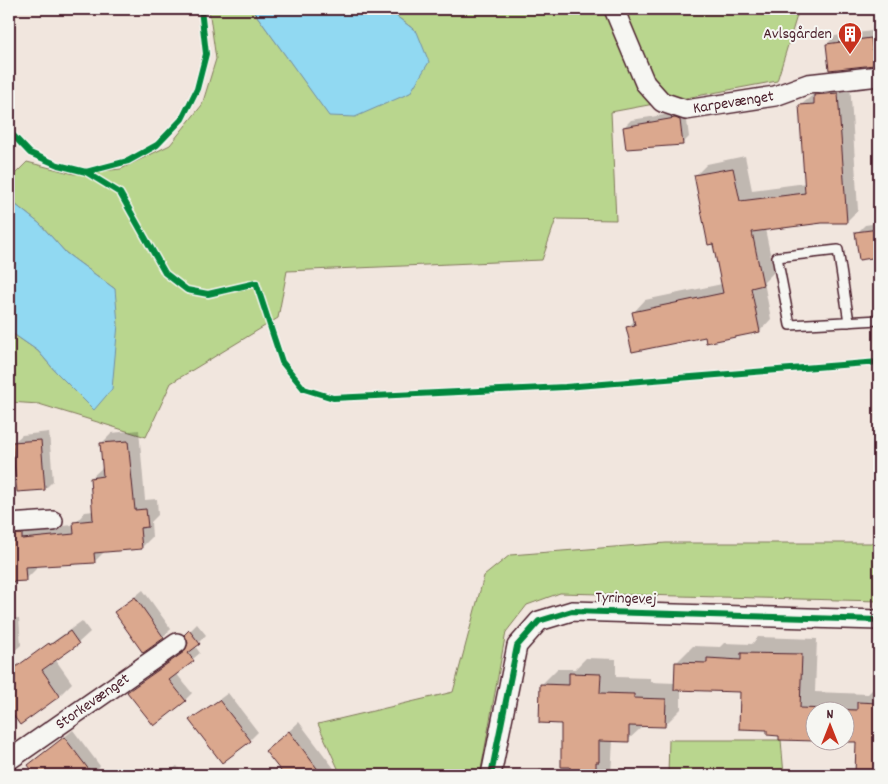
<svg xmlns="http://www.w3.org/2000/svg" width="888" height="784" font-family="Dekko,sans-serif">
<rect width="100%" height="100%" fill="#f1e6de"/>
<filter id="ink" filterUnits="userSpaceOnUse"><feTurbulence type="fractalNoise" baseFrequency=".02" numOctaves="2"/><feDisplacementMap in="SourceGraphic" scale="10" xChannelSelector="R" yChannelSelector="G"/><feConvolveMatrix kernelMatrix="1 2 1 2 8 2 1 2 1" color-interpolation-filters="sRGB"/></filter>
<g filter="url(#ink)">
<path fill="#b9d68e" stroke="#827a5c" d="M 209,9 L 252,9 L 329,115 L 417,32 L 387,9 L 799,9 L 777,81 L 611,112 L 616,220 L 556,219 L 542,260 L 287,271 L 278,318 L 171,383 L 146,437 L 39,404 L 9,402 L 9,331 L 38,351 L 56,372 L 115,289 L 66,253 L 40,224 L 16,205 L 9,215 L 9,180 L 27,162 L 74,174 L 121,169 L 170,145 L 202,105 L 216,59 Z
M 666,543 L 879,543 L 879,601 L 560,593 L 527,605 L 506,632 L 480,775 L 341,775 L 318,724 L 453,692 L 484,576 L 510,555 Z
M 669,740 L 781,740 L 784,775 L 668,775 Z"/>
<path fill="#91d9f2" stroke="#758fa2" d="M 252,9 L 387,9 L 417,32 L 429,62 L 410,93 L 355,117 L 329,116 Z
M 16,205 L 40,224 L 66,253 L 115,289 L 118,324 L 112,389 L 94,410 L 56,372 L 38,351 L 9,331 L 9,215 Z"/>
<path fill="#0003" d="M 879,30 L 879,59 L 874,64 L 827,44 L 835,36 Z
M 850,82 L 858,210 L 846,222 L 822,222 L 765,229 L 774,272 L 764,282 L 771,319 L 760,331 L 706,336 L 628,327 L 635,320 L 634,312 L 645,300 L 722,284 L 695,176 L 707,164 L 745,156 L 752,190 L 806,183 L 801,105 L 827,83 Z
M 683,112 L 686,113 L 689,137 L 682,144 L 624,127 L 631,120 Z
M 879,223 L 879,256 L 860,258 L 857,233 L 865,225 Z
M 139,430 L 145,500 L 157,499 L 158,515 L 151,522 L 152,537 L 141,548 L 105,551 L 94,562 L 36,565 L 36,569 L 25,580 L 9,581 L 9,534 L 16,530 L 74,525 L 85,512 L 94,511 L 91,478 L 103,467 L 101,444 L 112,433 Z
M 49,432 L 53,481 L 45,489 L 13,443 L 22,435 Z
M 143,590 L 171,629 L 163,637 L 116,612 Z
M 19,618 L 21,645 L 9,656 L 9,619 Z
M 82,621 L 90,632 L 78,643 L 50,652 L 72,683 L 60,695 L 21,724 L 9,707 L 9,696 L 11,694 L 9,680 L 50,644 Z
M 197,624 L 206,635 L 195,646 L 200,653 L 176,673 L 192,693 L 185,700 L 129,692 L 186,649 L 190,642 L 186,635 Z
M 758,637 L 817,639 L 815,692 L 868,694 L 875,687 L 879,687 L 879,775 L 857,775 L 857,741 L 846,740 L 846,712 L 816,712 L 768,729 L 741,690 L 681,689 L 681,709 L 665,725 L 644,725 L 628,740 L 613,740 L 611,775 L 533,775 L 540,769 L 562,769 L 563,723 L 541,685 L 557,669 L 575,669 L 586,658 L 616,659 L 616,677 L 650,678 L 650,682 L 676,683 L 677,662 L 693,646 L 720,647 L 724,643 L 752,644 Z
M 228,693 L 258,732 L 250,740 L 191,720 Z
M 299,722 L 339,775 L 286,775 L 267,751 Z
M 73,730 L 100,766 L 90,775 L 37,775 L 29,766 Z
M 177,766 L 184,775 L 165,775 Z"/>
<path fill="#dba88e" stroke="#4a1f2b" d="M 871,38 L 874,65 L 829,70 L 826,44 Z
M 838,93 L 847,223 L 822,223 L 752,232 L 763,285 L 751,288 L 760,332 L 706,343 L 705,337 L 632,352 L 626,327 L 635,325 L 632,312 L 723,293 L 713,244 L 708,245 L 694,175 L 733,168 L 740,201 L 805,193 L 799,105 L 814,104 L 814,95 Z
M 675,118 L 680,120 L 683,145 L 626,149 L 623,127 Z
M 879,229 L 879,257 L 859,260 L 855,232 Z
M 41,440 L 45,490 L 17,492 L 12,442 Z
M 128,441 L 135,510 L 146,509 L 148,527 L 140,528 L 142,549 L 94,553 L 95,563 L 25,567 L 26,581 L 9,582 L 9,535 L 22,534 L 22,539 L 74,534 L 73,522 L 93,520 L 90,478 L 103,476 L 100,443 Z
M 135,597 L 164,638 L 143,653 L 114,612 Z
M 189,630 L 200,644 L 188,653 L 194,661 L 169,680 L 186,701 L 154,726 L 127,692 L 184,652 L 188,643 L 184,635 Z
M 70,631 L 79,644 L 42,670 L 60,696 L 20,725 L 9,709 L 9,672 L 49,643 L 50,645 Z
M 741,653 L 802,654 L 800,708 L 857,710 L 857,702 L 879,703 L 879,775 L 855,775 L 856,742 L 841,742 L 846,742 L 846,712 L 816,712 L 816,741 L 779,740 L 779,736 L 767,735 L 767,730 L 739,729 L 740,692 L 674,690 L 675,662 L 707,663 L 707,658 L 741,660 Z
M 569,673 L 601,674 L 600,693 L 634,694 L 634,698 L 666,699 L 665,727 L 629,726 L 629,742 L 599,741 L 599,762 L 596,762 L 596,771 L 570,771 L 570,767 L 561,767 L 561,724 L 539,723 L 540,684 L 569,685 Z
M 219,700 L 251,741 L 222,763 L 189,720 Z
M 289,731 L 322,775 L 284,775 L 265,751 Z
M 64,737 L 93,775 L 35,775 L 28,765 Z"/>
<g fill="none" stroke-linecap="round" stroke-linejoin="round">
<g stroke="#4a1f2b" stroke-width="12">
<path id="service" d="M 849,322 L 838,250 L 777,257 L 790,325 L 879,320"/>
</g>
<g stroke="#4a1f2b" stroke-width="22">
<g id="minor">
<path id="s1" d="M 614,9 L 645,83 L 662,102 L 686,110 L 775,96 L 808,84 L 879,76"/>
<path d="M 9,524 L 53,521"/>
<path id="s2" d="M 9,760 L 177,643"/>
<path d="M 491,775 L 517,646 L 539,621 L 572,611 L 879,620"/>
</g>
</g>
<use href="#service" stroke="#f6f6f2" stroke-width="9"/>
<use href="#minor" stroke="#f6f6f2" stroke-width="19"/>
<g stroke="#f6f6f2" stroke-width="9">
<path id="cycleway" d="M 9,131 L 30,153 L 58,165 L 86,172 L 128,161 L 157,145 L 182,119 L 197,89 L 206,54 L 201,9
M 86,172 L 120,193 L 165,273 L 187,290 L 208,294 L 256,283 L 282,362 L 304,389 L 333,398 L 565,387 L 879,362
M 491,775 L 517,646 L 539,621 L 572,611 L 879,620"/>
</g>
<use href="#cycleway" stroke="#00873e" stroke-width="6"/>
</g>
</g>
<defs>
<g id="building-pin" transform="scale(1.25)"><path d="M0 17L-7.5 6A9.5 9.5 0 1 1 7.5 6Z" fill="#c8321e" stroke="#f6f6f2"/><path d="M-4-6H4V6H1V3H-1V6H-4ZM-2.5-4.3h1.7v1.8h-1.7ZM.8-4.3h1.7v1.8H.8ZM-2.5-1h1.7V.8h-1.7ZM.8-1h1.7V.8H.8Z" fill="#fff"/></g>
</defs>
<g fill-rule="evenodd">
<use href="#building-pin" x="850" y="34"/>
</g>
<g text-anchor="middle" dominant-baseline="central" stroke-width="4" stroke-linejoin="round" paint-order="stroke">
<g font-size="16" fill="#4a1f2b" stroke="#f6f6f2" text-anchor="end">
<text x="832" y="34">Avlsgården</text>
</g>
<g font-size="16" fill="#4a1f2b" stroke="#f6f6f2">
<text stroke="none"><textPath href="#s1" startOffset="179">Karpevænget</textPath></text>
<text transform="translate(626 599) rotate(2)">Tyringevej</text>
<text stroke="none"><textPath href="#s2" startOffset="102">Storkevænget</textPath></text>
</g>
</g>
<rect width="888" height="784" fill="none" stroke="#f6f6f2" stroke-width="30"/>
<rect x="15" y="15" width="858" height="754" fill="none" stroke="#4a1f2b" stroke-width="2" filter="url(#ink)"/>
<g transform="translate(830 726)"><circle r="24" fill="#f6f6f2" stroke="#b1a0a2"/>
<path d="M0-4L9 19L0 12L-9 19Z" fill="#c8321e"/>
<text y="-8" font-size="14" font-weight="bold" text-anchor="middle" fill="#4a1f2b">N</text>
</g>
</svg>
